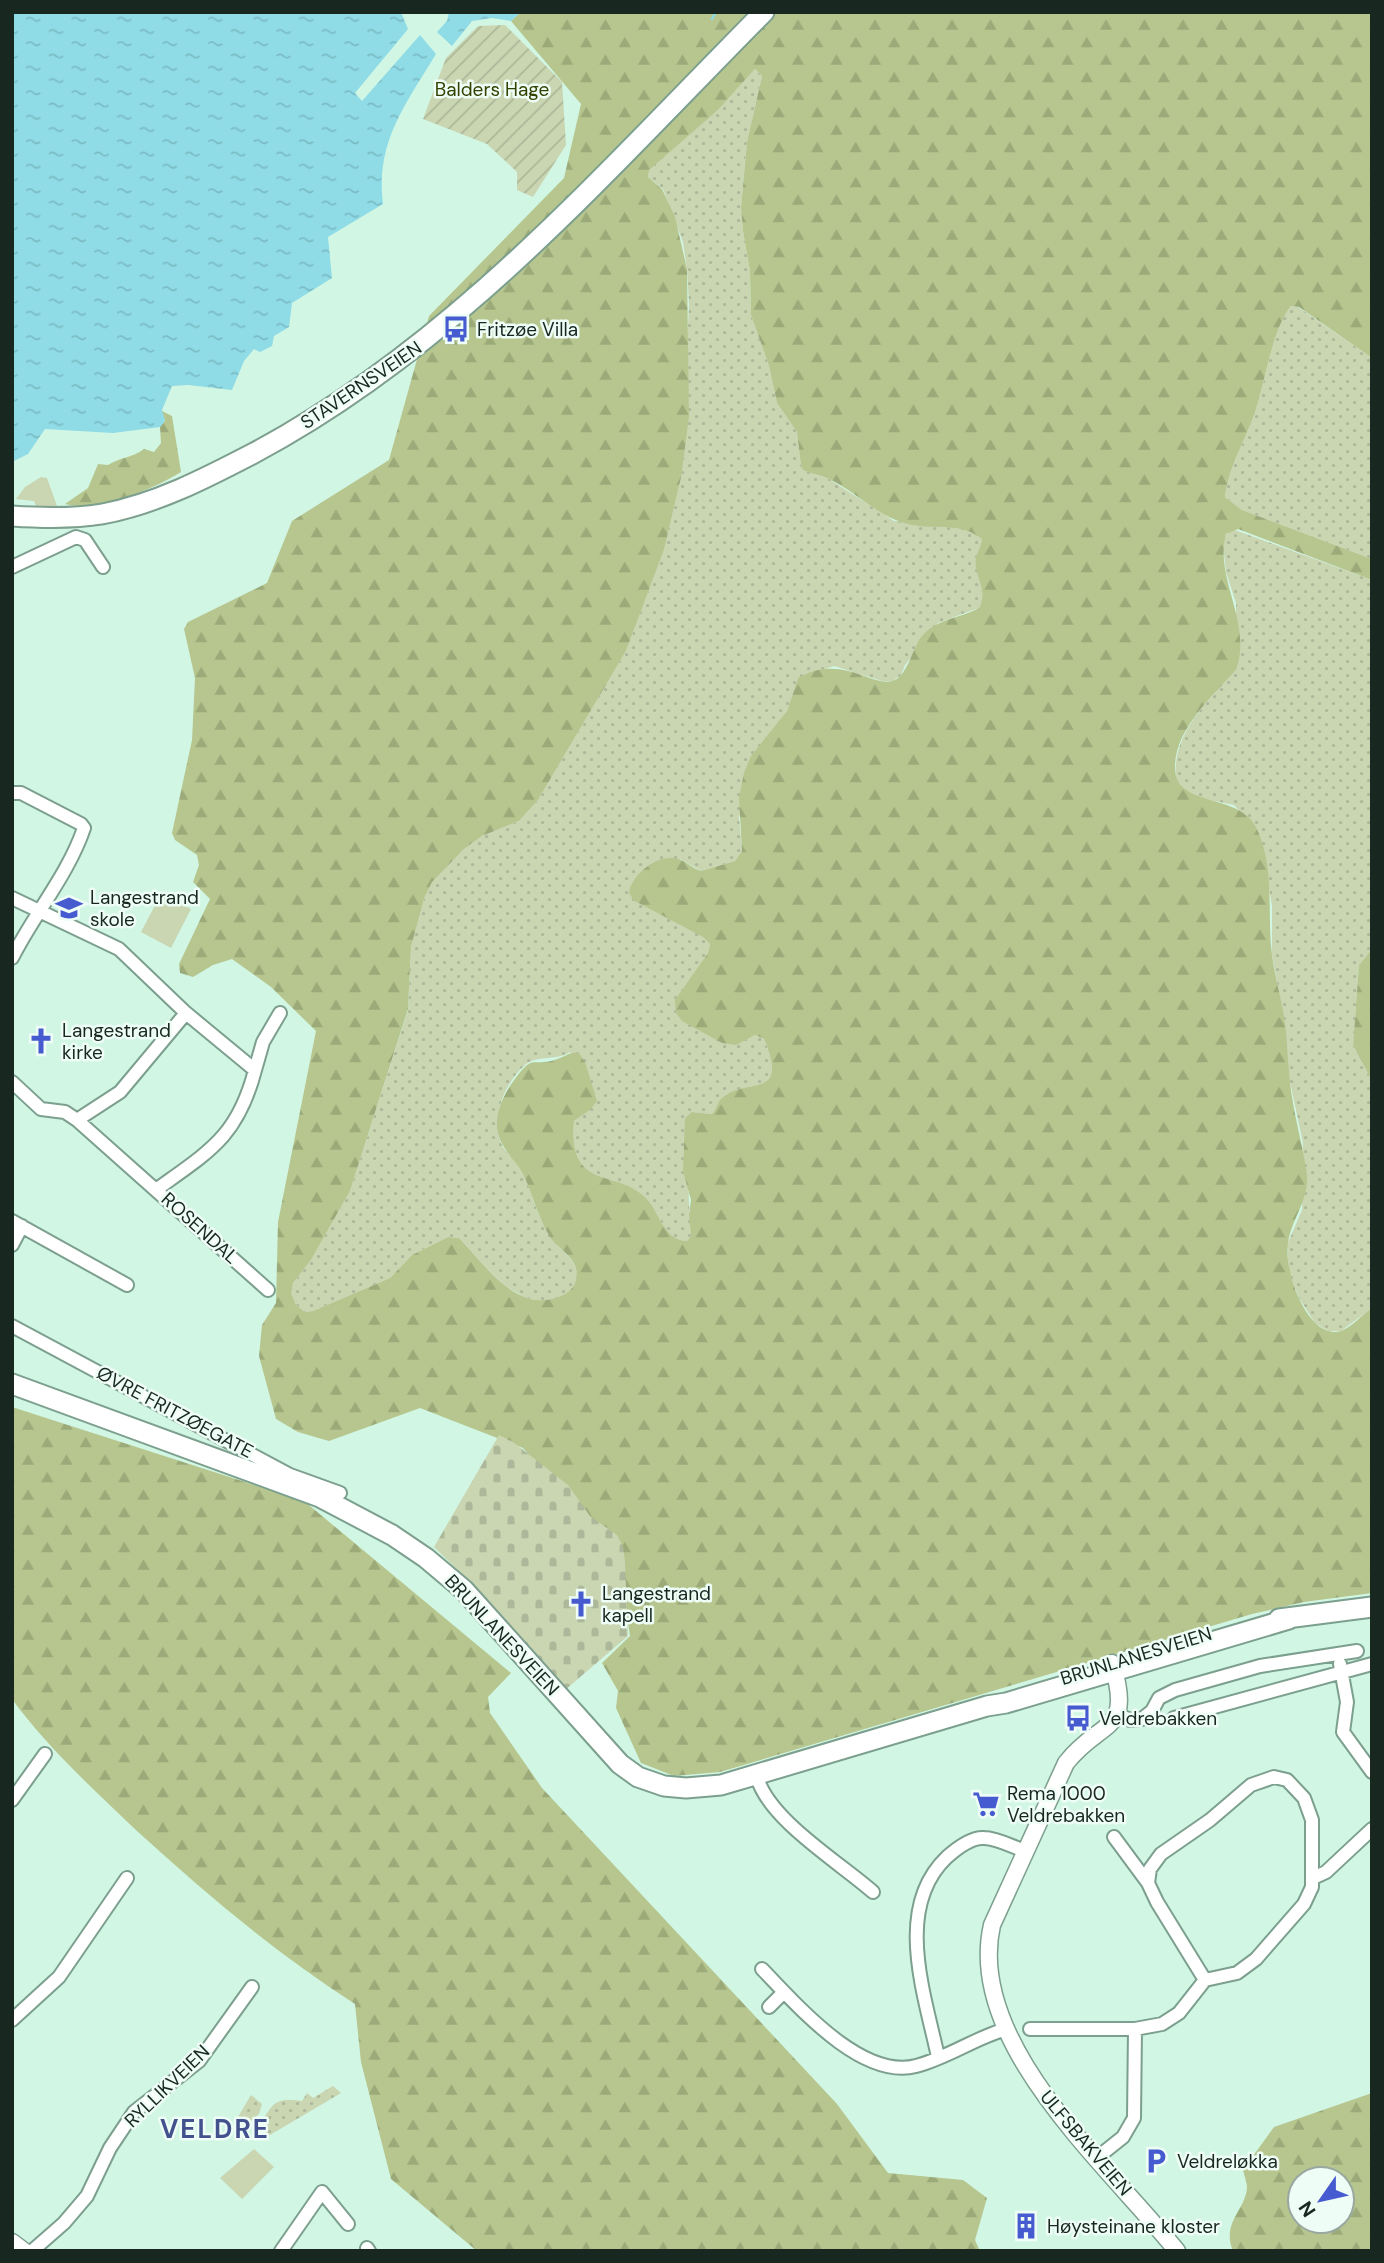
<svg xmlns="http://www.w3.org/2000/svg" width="1384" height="2263" font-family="'DM Sans',sans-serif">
<defs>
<pattern id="grass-dots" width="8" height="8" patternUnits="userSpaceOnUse" patternTransform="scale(1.75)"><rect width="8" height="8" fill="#cad5b2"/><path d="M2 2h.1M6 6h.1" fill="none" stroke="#adb799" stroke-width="1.8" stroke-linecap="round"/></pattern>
<pattern id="forest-firs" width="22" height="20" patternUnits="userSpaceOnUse" patternTransform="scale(1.75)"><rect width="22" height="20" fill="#b6c68e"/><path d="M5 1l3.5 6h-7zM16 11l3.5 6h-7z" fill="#9caa7a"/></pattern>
<pattern id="cemetery-stones" width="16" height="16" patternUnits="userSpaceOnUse" patternTransform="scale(1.75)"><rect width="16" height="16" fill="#cad5b2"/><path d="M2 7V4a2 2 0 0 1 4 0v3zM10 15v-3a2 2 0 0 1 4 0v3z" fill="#adb799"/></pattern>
<pattern id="garden-furrows" width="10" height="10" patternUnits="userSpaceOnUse" patternTransform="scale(1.75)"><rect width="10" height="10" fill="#cad5b2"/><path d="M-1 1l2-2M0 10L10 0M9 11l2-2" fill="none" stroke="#adb799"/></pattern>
<pattern id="water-ripples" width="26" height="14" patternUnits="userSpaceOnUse" patternTransform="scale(1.75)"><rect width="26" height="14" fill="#8fdbe6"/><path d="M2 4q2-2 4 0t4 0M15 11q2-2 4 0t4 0" fill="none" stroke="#7bbcc5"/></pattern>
</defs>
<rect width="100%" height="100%" fill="#d1f6e4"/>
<path fill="url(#grass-dots)" d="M 755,69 L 762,76 L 747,142 L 741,208 L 743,231 L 750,271 L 751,315 L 769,366 L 777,403 L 797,432 L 801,466 L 803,470 L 829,479 L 894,521 L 951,525 L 970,530 L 982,539 C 980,550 975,556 976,567 C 979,583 986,590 981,607 L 938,623 L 905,665 L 901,675 L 893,681 L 882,681 L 834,666 L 798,678 L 787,711 L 774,729 L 739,817 L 742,851 L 735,861 L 701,871 L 680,859 L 703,937 L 710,944 L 708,953 L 701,965 L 736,1044 L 755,1035 L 764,1039 C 791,1105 742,1074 720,1100 C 717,1104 716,1110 712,1114 L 692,1112 L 688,1186 L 691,1236 L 687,1241 C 662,1240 660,1210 644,1196 C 615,1169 568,1191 574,1121 L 590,1110 L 570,1052 C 556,1061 536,1055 525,1065 C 505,1082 488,1122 503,1147 C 509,1156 518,1162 523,1172 C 532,1192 537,1218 550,1236 C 557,1247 573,1257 576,1269 C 579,1278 575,1288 568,1292 C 523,1322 486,1265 459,1238 L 448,1237 L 412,1255 L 390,1278 L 313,1311 L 305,1312 L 296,1305 L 290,1292 L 293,1283 L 311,1260 L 350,1191 L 408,1010 L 411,947 L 425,896 L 432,881 L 464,849 L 482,836 L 519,821 L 538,800 L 626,651 L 664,550 L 681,478 L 689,304 L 687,269 L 683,242 L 663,189 L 648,177 L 649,169 L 718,110 Z
M 1291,306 L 1298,307 L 1372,358 L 1372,559 L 1242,510 L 1225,497 C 1229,466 1247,438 1256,409 C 1265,382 1273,327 1291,306 Z
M 1232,529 L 1372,580 L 1372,949 L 1359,965 L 1353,1045 L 1372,1081 L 1372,1308 L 1341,1331 L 1328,1331 L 1315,1323 L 1299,1298 L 1289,1272 L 1287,1245 L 1302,1210 L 1303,1143 L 1286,1063 L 1285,1024 L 1272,955 L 1272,906 L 1263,854 L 1257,829 L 1234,805 L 1200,798 L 1186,791 L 1176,780 C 1171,734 1207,702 1236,670 L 1236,603 L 1226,572 L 1223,544 L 1226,535 Z
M 333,2086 L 341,2093 L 270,2135 L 256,2128 C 275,2106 269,2097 302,2101 L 307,2093 L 313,2098 Z
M 251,2095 L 262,2104 L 259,2114 L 251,2121 L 238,2117 Z"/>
<path fill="url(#forest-firs)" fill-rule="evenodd" d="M 521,12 L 1372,12 L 1372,358 L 1299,307 L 1291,306 C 1273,327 1265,382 1256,409 C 1247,438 1229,465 1225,497 L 1242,510 L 1372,559 L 1372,580 L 1238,529 L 1226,534 C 1214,579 1253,623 1236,670 C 1213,696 1175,729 1175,767 C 1174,809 1240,791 1257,829 C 1275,868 1267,914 1272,955 C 1275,978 1282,1000 1285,1023 C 1288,1050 1288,1076 1293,1103 C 1297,1127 1304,1151 1307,1176 C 1308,1202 1292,1218 1288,1243 C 1283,1268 1307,1341 1341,1331 C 1352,1327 1363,1314 1372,1308 L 1372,1593 L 1304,1602 L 1252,1614 L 720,1772 L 674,1776 L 641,1763 L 616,1708 L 618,1691 L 602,1663 L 630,1636 L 619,1565 L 523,1448 L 420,1408 L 329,1441 L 298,1432 L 276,1419 L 259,1356 L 262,1325 L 276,1303 L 278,1222 L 316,1031 L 271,987 L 232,959 L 213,965 L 193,977 L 180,973 L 179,964 L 210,899 L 193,882 L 199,865 L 197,855 L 175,840 L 172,833 L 192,740 L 195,678 L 184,629 L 188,622 L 267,583 L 292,521 L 389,460 L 429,316 L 564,178 L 581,104 L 511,21 ZM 755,69 L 762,76 L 747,142 L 741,208 L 743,231 L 750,271 L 751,315 L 769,366 L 777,403 L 797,432 L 801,466 L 803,470 C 811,474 821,475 829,479 C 861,494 882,523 920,526 C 944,529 961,523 982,539 C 980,550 974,556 976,568 C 979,584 986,590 980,607 C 963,618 938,618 923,635 C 913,646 908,674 895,680 C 874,690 843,652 798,678 L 787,711 L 751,756 L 744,773 L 739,798 L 742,851 L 735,861 L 701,871 C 692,868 688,863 681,860 C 660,851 633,873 629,892 L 633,900 L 703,937 L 710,944 L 708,953 L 675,1000 L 676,1013 L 682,1021 L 722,1043 L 736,1045 L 755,1035 L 764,1039 C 791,1104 742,1074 720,1100 C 717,1104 716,1110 712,1114 L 692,1112 L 685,1118 L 683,1171 L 691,1200 L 689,1215 L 691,1236 L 687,1241 C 662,1240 660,1210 644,1196 C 615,1169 568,1191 574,1121 L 590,1110 L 597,1101 L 585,1062 L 579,1053 C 570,1052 568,1055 560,1058 C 530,1070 536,1049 512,1083 C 499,1102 490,1126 504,1147 C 510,1158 520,1165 525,1178 C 533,1196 539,1220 550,1237 C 557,1247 574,1257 576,1269 C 579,1281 573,1290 563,1295 C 518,1317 485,1264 459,1238 L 448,1237 L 412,1255 L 390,1278 L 313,1311 L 305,1312 L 296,1305 L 291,1293 L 293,1283 L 311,1260 L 350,1191 L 408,1009 L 411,947 L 425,896 L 432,882 L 464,849 L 482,836 L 519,821 L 538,800 L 626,651 L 664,550 L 681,478 L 689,416 L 687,269 L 675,217 L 662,189 L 648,177 L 649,170 L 718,110 Z
M 162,411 L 172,416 L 181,472 C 154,489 97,513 65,504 L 88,488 L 98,464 L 108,465 C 120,457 132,458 144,449 L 154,452 L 161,443 L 160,427 L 165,421 Z
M 1372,949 L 1372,1081 L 1353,1045 L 1359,965 Z
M 12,1407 L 304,1501 L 511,1673 L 488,1697 L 490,1713 L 542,1788 L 837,2104 L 888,2173 L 963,2180 L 987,2198 L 975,2240 L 980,2251 L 477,2251 L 391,2179 L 361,2062 L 355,2004 C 276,1953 206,1894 137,1831 C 94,1790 47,1747 12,1699 Z
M 1372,2093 L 1372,2251 L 1233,2251 C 1221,2222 1246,2210 1247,2187 C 1247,2182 1244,2175 1243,2170 L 1274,2127 ZM 1342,2179 L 1342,2221 L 1300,2221 L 1300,2179 Z"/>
<path fill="url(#cemetery-stones)" d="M 499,1435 L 513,1442 L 568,1485 L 590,1516 L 617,1535 L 623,1546 L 625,1562 L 628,1636 L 565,1690 L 470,1582 L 434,1547 Z"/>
<path fill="#cad5b2" d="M 41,477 L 47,478 L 57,506 L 36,506 L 34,501 L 16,499 L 25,487 Z
M 161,894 L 191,909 L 171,948 L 141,932 Z
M 254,2149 L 274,2167 L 242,2199 L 220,2178 Z"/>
<path fill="url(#garden-furrows)" d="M 505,25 L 562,82 L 566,145 L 533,197 L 517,190 L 517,172 L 487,144 L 423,119 L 446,58 L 478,26 Z"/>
<path fill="url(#water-ripples)" d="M 12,12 L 401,12 L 408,29 L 355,93 L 362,101 L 420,35 L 436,54 C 406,104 375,142 383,204 L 328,237 L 332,278 L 292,303 L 289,327 L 274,336 L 272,346 L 260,352 L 254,349 L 244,361 L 232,390 L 188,385 L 172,386 L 162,410 L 165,421 L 160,427 L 113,433 L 45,429 L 28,454 L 12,462 Z
M 449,12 L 521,12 L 511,21 L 492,18 L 472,21 L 452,46 L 437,32 L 447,21 Z"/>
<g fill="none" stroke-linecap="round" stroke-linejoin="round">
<path stroke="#8fdbe6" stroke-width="2.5" d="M 712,19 L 716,12"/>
<g stroke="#7c9f8e" stroke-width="16">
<path id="street" d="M 12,567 L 76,537 L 85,540 L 103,567
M 12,793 L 21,793 L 81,824 L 84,828 C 68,875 34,914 12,958
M 12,898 L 119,949 L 186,1013
M 255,1070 L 263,1042 L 280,1013
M 12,1082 L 41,1109 L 65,1112 L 77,1120 L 268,1290
M 77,1120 L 120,1092 L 186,1013 L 255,1070 C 238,1136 210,1151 157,1189
M 12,1221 L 127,1285
M 12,1245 L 22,1226
M 12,1326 L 290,1475 L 340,1493
M 1340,1664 L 1347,1702 L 1343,1732 L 1372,1772
M 1117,1714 L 1130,1720 L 1142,1719 L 1152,1711 L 1159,1698 L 1175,1690 L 1260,1666 L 1357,1651
M 1174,1718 L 1372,1664
M 757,1777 C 769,1820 839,1862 873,1892
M 12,1800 L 45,1754
M 1114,1837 L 1148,1883
M 1313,1878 L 1326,1872 L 1372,1829
M 762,1969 C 797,2005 861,2080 916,2066 C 947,2058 975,2038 1006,2029
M 769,2007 L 784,1992
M 12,2020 L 59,1977 L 127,1878
M 1030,2029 L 1135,2029 L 1162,2024 L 1179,2013 L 1205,1980 L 1237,1973 L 1256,1959 L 1304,1904 L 1312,1887 L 1312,1820 L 1304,1798 L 1287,1780 L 1274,1777 L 1251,1785 L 1210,1820 L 1161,1854 L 1150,1869 L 1148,1883 L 1157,1902 L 1205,1980
M 938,2057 C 925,1995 893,1908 947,1857 C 956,1849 971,1837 984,1838 C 997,1838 1013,1847 1025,1851
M 1098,2157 L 1123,2137 L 1134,2118 L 1135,2029
M 367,2248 L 369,2251
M 32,2251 L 64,2223 L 87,2196 L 110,2148 L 134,2112 L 199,2061 L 252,1987
M 281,2251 L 322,2192 L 348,2224"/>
</g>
<g stroke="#7c9f8e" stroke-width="19">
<path id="secondary" d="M 1112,1663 C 1134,1735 1101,1718 1066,1763 L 992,1925 C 965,2043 1109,2166 1177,2251
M 12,2242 L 24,2251"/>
</g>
<g stroke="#7c9f8e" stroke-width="23">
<path id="primary" d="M 12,516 C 42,518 72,519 102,514 C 156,504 206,478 254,453 C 455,346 605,172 764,12
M 12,1384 L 320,1497 L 392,1535 L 426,1558 L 464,1590 L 620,1764 L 638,1777 L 664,1786 L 686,1788 L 721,1785 L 987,1706 L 1006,1703 L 1289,1619
M 1279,1619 L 1372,1607"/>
</g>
<use href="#street" stroke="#fff" stroke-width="12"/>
<use href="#secondary" stroke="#fff" stroke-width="16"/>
<use href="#primary" stroke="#fff" stroke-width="19"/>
</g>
<defs>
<g id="bus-bare" transform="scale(2.1)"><path d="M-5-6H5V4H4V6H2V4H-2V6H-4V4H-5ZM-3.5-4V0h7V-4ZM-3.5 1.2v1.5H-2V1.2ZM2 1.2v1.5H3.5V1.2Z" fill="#475bd0" stroke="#eefdf6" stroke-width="2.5" paint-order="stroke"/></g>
<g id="school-bare" transform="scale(2.1)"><path d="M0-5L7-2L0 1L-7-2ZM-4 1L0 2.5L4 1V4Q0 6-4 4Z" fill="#475bd0" stroke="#eefdf6" stroke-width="2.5" paint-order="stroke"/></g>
<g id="church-bare" transform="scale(2.1)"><path d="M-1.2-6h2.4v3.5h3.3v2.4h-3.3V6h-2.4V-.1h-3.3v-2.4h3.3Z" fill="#475bd0" stroke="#eefdf6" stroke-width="2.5" paint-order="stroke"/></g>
<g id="supermarket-bare" transform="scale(2.1)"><path d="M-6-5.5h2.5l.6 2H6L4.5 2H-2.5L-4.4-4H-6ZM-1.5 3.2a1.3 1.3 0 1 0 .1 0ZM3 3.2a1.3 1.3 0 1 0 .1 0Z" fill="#475bd0" stroke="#eefdf6" stroke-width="2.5" paint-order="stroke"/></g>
<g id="parking-bare" transform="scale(2.1)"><path d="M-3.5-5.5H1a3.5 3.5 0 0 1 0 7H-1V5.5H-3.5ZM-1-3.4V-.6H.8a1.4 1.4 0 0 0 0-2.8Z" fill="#475bd0" stroke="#eefdf6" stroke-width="2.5" paint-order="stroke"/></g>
<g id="building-bare" transform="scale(2.1)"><path d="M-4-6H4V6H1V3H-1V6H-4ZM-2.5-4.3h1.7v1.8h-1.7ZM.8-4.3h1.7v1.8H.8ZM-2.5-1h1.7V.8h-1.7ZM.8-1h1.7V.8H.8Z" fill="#475bd0" stroke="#eefdf6" stroke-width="2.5" paint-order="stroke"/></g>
</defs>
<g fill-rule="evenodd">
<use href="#bus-bare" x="456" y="329"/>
<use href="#school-bare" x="69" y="908"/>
<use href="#church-bare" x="41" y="1041"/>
<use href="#church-bare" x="581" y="1604"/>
<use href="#bus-bare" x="1078" y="1718"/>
<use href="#supermarket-bare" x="986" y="1804"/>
<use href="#parking-bare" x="1156" y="2161"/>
<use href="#building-bare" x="1026" y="2226"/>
</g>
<g text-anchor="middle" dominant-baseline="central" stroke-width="5" stroke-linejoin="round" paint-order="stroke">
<g font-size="19" fill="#344100" stroke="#eefdf6">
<text x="492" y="89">Balders Hage</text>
</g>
<g font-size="19" fill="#192721" stroke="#eefdf6" text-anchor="start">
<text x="477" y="329">Fritzøe Villa</text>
<text x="90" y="897">Langestrand<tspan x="90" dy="22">skole</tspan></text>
<text x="62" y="1030">Langestrand<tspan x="62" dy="22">kirke</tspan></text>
<text x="602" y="1593">Langestrand<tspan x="602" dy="22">kapell</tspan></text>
<text x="1099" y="1718">Veldrebakken</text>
<text x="1007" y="1793">Rema 1000<tspan x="1007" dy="22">Veldrebakken</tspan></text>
<text x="1177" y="2161">Veldreløkka</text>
<text x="1047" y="2226">Høysteinane kloster</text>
</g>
<g font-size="19" fill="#192721" stroke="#eefdf6">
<text transform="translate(361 385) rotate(-34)">STAVERNSVEIEN</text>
<text transform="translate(200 1228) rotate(42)">ROSENDAL</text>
<text transform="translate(175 1412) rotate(28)">ØVRE FRITZØEGATE</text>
<text transform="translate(502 1635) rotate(47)">BRUNLANESVEIEN</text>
<text transform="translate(1136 1656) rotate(-17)">BRUNLANESVEIEN</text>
<text transform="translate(167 2086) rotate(-44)">RYLLIKVEIEN</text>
<text transform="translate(1086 2143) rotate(50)">ULFSBAKVEIEN</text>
</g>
<g font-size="26" font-weight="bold" letter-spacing="2" fill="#43528e" stroke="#eefdf6">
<text x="215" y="2129">VELDRE</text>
</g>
</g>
<rect width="1384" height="2263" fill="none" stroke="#192721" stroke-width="28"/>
<g transform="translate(1321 2200) rotate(236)"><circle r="33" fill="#eefdf6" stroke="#99a7a1" stroke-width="2"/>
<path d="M0-5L12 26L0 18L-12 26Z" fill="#475bd0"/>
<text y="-10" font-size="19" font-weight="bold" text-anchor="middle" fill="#192721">N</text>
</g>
</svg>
